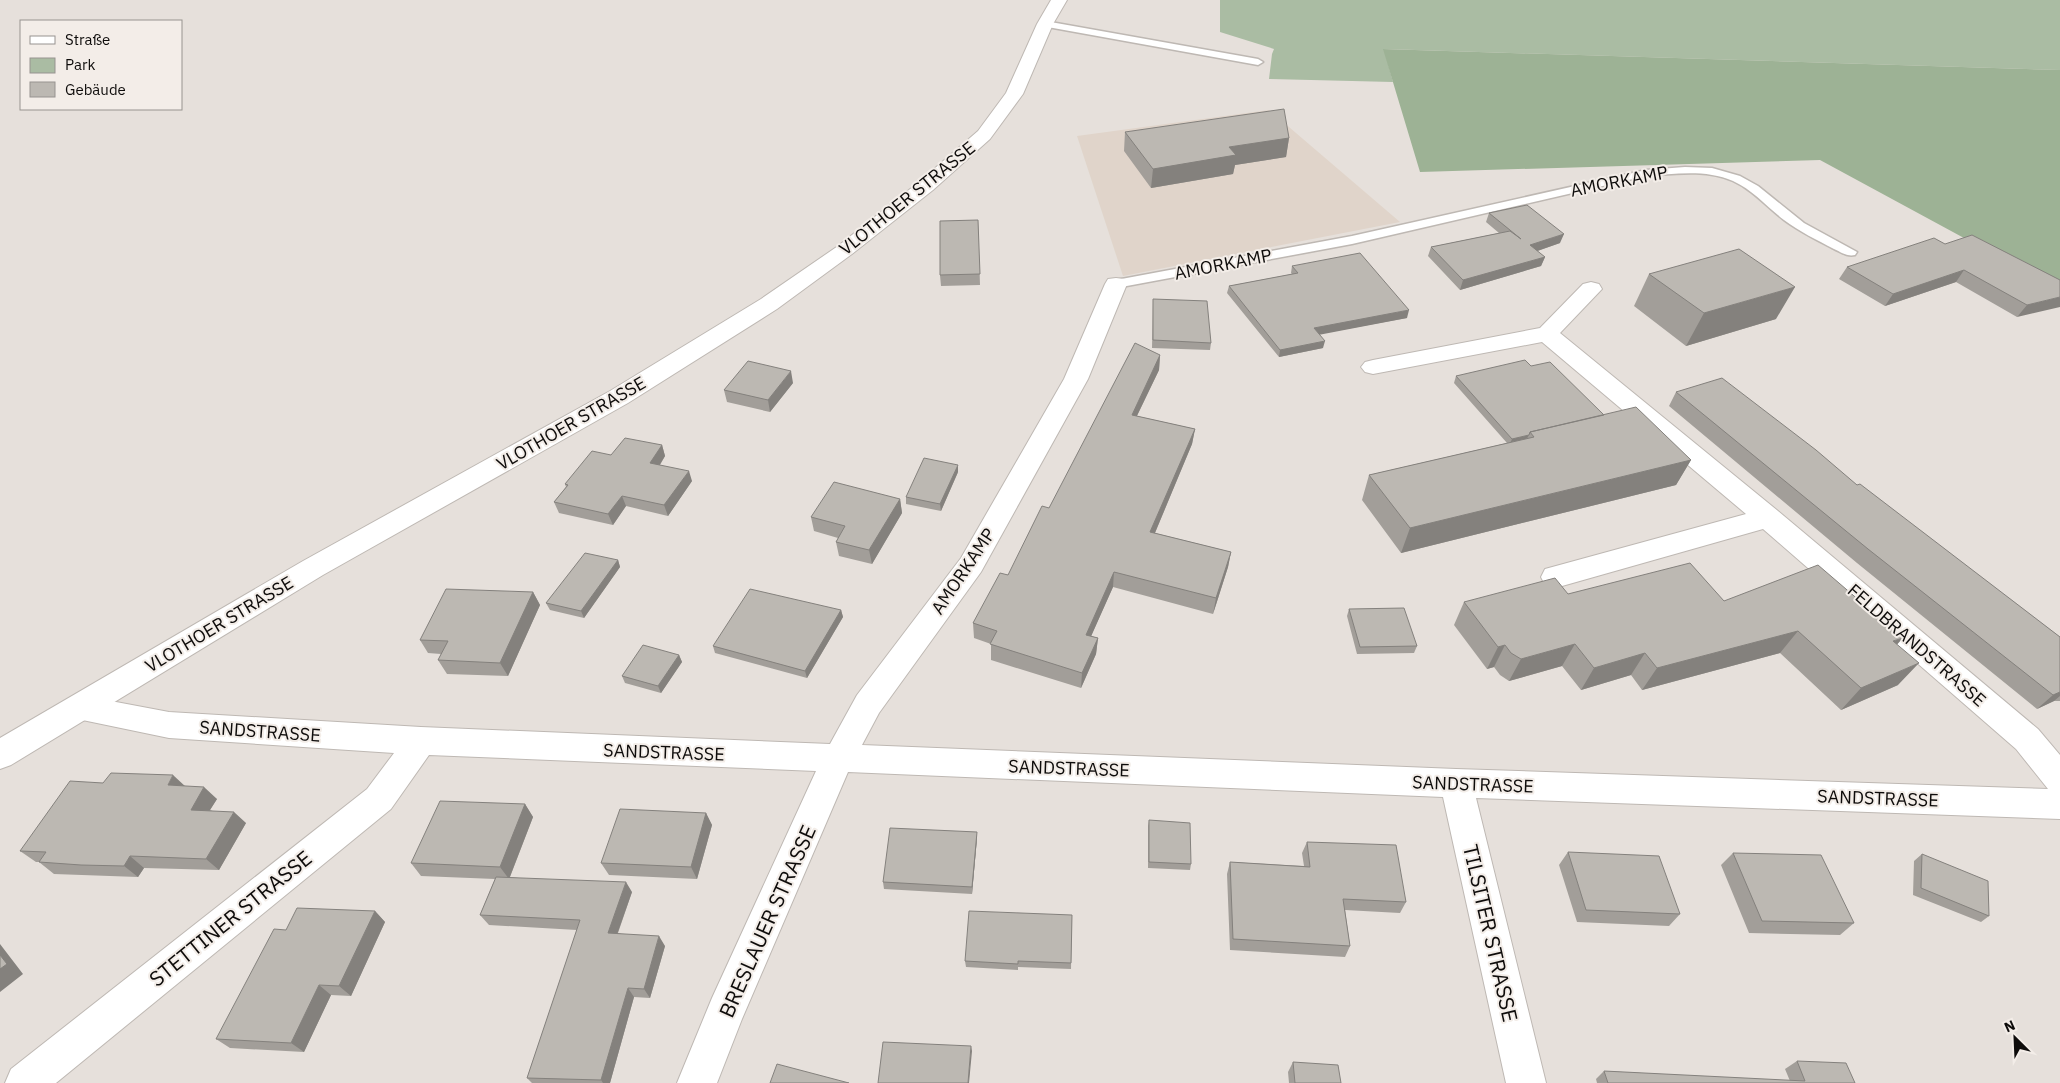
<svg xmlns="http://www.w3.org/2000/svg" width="2060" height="1083" font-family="'IBM Plex Sans',sans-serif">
<rect width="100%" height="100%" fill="#e6e0db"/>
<path fill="#e0d4ca" d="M 1269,110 L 1400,222 L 1123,276 L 1077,136 Z"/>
<path fill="#aabca3" d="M 1220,0 L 2060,0 L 2060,70 L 1384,49 L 1393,82 L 1269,79 L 1272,54 L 1274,49 L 1220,32 Z"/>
<path fill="#9db295" d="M 1383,49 L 2060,70 L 2060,290 L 1820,160 L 1420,172 Z"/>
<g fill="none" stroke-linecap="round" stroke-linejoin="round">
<g stroke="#beb8b3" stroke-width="3">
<path id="lane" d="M 1045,21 L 1258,59 L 1263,62 L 1258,65 L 1042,26 L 1040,24 Z
M 1685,167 L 1712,168 L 1740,176 L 1758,186 L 1804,223 L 1857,252 L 1855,255 C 1847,257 1841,252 1834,249 C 1817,240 1800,232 1784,220 C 1767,207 1753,190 1733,181 C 1706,169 1674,174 1646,176 L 1352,244 L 1116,288 L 1110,284 L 1116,280 L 1352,236 L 1646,170 Z"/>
</g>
<g stroke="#beb8b3" stroke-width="2">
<path id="street" d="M 1116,278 L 1124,279 L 1127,284 L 1088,379 L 981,572 L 879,713 L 862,745 L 1456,769 L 2048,789 L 2016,749 L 1763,529 L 1555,588 L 1545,585 L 1541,577 L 1545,569 L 1746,514 L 1542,342 L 1373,374 L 1365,372 L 1361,367 L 1365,362 L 1373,360 L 1540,328 L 1583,284 L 1591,282 L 1599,284 L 1602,289 L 1560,333 L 1778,511 L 2038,729 L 2060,755 L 2060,819 L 1476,798 L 1546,1083 L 1506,1083 L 1443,797 L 848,772 L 742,1019 L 717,1083 L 677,1083 L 712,998 L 816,771 L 429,755 L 391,809 L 56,1083 L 5,1083 L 11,1069 L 367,789 L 394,753 L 169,738 L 68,717 L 63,708 L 68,699 L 79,695 L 169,712 L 421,727 L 830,744 L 857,695 L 961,558 L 1064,379 L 1105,284 L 1108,279 Z"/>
</g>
<g stroke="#beb8b3" stroke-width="2">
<path id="secondary" d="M 1051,0 L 1067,0 L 1053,24 L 1023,94 L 990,139 L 933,190 L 852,254 L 777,309 L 628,403 L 323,575 L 11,765 L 0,769 L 0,738 L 303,561 L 610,391 L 761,299 L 838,246 L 919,182 L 978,131 L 1006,93 L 1037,24 Z"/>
</g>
<use href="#lane" fill="#fff" fill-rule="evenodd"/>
<use href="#street" fill="#fff" fill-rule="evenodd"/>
<use href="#secondary" fill="#fff" fill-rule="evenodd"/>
</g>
<path fill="#a29e99" d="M 1125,132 L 1289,138 L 1286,157 L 1235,165 L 1233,174 L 1151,188 L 1124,151 Z
M 1489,213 L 1560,243 L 1537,251 L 1545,257 L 1541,266 L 1460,290 L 1428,256 L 1431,247 L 1499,233 L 1486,222 Z
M 978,220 L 980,285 L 941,286 L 940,275 Z
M 1945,244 L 2060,280 L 2017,317 L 1956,282 L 1885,306 L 1839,279 L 1847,267 Z
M 1292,266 L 1407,318 L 1319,334 L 1323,348 L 1279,357 L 1227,293 L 1229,286 L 1292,274 L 1291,273 Z
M 1649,274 L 1776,319 L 1686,346 L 1634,306 Z
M 1153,299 L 1211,343 L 1210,350 L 1152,348 Z
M 1160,355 L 1159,370 L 1137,416 L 1195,429 L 1192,444 L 1155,533 L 1231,552 L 1228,567 L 1213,614 L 1113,587 L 1091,636 L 1098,638 L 1096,654 L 1081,688 L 991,660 L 991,644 L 974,638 L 973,623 L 1008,575 L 1049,508 Z
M 1531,366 L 1604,415 L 1691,460 L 1676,485 L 1401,553 L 1362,500 L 1369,475 L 1507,443 L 1454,383 L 1456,376 Z
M 793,383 L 770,412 L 727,402 L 724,390 Z
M 1676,392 L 1857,485 L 2060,637 L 2060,701 L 2054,701 L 2037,709 L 1857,563 L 1669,406 Z
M 662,445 L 665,456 L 660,465 L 692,481 L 668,516 L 626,506 L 613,525 L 559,513 L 554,502 L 566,487 L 565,484 L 611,455 Z
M 958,472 L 941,511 L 906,504 L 906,497 Z
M 900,499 L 902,513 L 872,564 L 839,556 L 836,542 L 838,538 L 814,531 L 811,517 Z
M 618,560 L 620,567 L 584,618 L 550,610 L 546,603 Z
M 533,592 L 540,605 L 508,676 L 447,674 L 438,660 L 441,654 L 428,653 L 420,640 Z
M 1568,594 L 1724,601 L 1897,644 L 1898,685 L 1841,710 L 1780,653 L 1642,690 L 1631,675 L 1581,690 L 1562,666 L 1509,681 L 1500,675 L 1494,667 L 1487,669 L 1454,625 L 1464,602 Z
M 1349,609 L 1417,646 L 1414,653 L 1357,654 L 1347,616 Z
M 841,610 L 843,617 L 807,678 L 715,653 L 713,646 Z
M 679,655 L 682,662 L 661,693 L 625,683 L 622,676 Z
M 103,783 L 185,786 L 217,799 L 210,810 L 246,823 L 219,870 L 144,868 L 138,877 L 54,874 L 39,862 L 36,862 L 20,851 Z
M 525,804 L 533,817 L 510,877 L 632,892 L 618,933 L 665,946 L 650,998 L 634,997 L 610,1083 L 532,1083 L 527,1078 L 577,930 L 489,925 L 480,915 L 495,879 L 421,876 L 411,863 Z
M 706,813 L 712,825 L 697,879 L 609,875 L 601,863 Z
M 1149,820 L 1191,864 L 1190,870 L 1148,868 L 1148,826 Z
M 977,838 L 972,894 L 884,889 L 883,882 Z
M 1307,842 L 1406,902 L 1400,913 L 1345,910 L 1350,946 L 1345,957 L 1230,950 L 1227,874 L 1230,862 L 1304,866 L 1302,853 Z
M 1568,852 L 1680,914 L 1669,926 L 1577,922 L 1559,865 Z
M 1733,853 L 1854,923 L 1840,935 L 1749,933 L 1721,865 Z
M 1922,854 L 1989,916 L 1981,922 L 1913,895 L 1914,861 Z
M 375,911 L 385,922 L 351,996 L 331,995 L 304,1052 L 230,1048 L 216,1039 L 286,930 Z
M 1072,915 L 1071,969 L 1018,967 L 1018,970 L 966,967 L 965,961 Z
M 1797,1061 L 1855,1083 L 1597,1083 L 1596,1079 L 1604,1071 L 1790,1081 L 1785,1069 Z
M 1293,1062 L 1341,1083 L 1289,1083 L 1288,1072 Z"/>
<path fill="#84817d" d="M 1289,138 L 1286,157 L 1235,165 L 1233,174 L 1151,188 L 1153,169 L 1229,147 Z
M 1564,234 L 1560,243 L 1526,255 L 1530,245 Z
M 1545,257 L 1541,266 L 1460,290 L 1463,280 Z
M 1964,270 L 1956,282 L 1885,306 L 1893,294 Z
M 1795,287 L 1776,319 L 1686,346 L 1704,313 Z
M 2060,297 L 2060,307 L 2017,317 L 2027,305 Z
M 1409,310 L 1407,318 L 1313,336 L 1314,328 Z
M 1325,341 L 1323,348 L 1279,357 L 1280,350 Z
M 1160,355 L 1159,370 L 1130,430 L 1132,415 Z
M 791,371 L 793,383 L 770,412 L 768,400 Z
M 1195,429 L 1192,444 L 1149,547 L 1150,532 Z
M 1529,435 L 1525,442 L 1509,446 L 1512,439 Z
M 662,445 L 665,456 L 654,474 L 650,463 Z
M 1691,460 L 1676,485 L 1401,553 L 1410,528 Z
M 958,465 L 958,472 L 941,511 L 940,504 Z
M 689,471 L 692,481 L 668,516 L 664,505 Z
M 622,496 L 626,506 L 613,525 L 608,514 Z
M 900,499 L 902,513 L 872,564 L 869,550 Z
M 1231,552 L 1228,567 L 1213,614 L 1216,598 Z
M 618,560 L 620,567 L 584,618 L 581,611 Z
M 1114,572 L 1113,587 L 1085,650 L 1086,635 Z
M 533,592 L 540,605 L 508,676 L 500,663 Z
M 841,610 L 843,617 L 807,678 L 805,671 Z
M 1798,631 L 1780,653 L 1642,690 L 1657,668 Z
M 1098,638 L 1096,654 L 1081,688 L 1082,673 Z
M 1903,638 L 1883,660 L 1893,641 Z
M 1575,644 L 1562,666 L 1509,681 L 1521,659 Z
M 1505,645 L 1494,667 L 1487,669 L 1498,647 Z
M 1645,653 L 1631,675 L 1581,690 L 1594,668 Z
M 679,655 L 682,662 L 661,693 L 658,686 Z
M 1919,663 L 1898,685 L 1841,710 L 1861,688 Z
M 2060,692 L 2060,696 L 2054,701 L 2037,709 L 2053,695 Z
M 173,775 L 186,787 L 168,785 Z
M 204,787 L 217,799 L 203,821 L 191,810 Z
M 525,804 L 533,817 L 509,879 L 500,867 Z
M 234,812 L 246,823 L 219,870 L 206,859 Z
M 706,813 L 712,825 L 697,879 L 691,867 Z
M 977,832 L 977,838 L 972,894 L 972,887 Z
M 130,856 L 144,868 L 138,877 L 124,866 Z
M 626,882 L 632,892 L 614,943 L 608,933 Z
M 375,911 L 385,922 L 351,996 L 339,986 Z
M 659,936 L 665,946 L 650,998 L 644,989 Z
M 0,944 L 23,974 L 0,992 Z
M 319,985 L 331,995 L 304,1052 L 291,1043 Z
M 628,988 L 634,997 L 610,1083 L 603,1083 L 601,1080 Z
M 971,1046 L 972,1051 L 969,1083 L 968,1083 Z"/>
<path fill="#bcb8b2" stroke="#84817d" d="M 1284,109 L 1289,138 L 1229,147 L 1236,155 L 1153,169 L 1125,132 Z
M 1527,205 L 1564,234 L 1530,245 L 1545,257 L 1463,280 L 1431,247 L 1510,231 L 1521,239 L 1489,213 Z
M 978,220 L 980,274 L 940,275 L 940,221 Z
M 1972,235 L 2060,280 L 2060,297 L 2027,305 L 1964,270 L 1893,294 L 1847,267 L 1934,238 L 1945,244 Z
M 1739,249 L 1795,287 L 1704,313 L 1649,274 Z
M 1360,253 L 1409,310 L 1314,328 L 1325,341 L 1280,350 L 1229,286 L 1298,273 L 1292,266 Z
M 1153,299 L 1207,301 L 1211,343 L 1153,340 Z
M 1135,343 L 1160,355 L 1132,415 L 1195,429 L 1150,532 L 1231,552 L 1216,598 L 1114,572 L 1086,635 L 1098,638 L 1082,673 L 990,644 L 997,631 L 973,623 L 1000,573 L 1008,575 L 1042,506 L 1049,508 Z
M 1525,360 L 1531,366 L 1550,362 L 1604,415 L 1530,432 L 1529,435 L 1512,439 L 1456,376 Z
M 748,361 L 791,371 L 768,400 L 724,390 Z
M 1722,378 L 1816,450 L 1857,485 L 1860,484 L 2060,637 L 2060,692 L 2053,695 L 1868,549 L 1676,392 Z
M 1636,407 L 1691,460 L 1410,528 L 1369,475 L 1534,437 L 1530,432 Z
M 625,438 L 662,445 L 650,463 L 689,471 L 664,505 L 622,496 L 608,514 L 554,502 L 568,485 L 565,484 L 592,451 L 611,455 Z
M 924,458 L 958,465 L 940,504 L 906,497 Z
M 834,482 L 900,499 L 869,550 L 836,542 L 845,526 L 811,517 Z
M 585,553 L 618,560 L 581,611 L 546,603 Z
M 1690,563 L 1724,601 L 1818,565 L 1903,638 L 1893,641 L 1919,663 L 1861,688 L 1798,631 L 1657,668 L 1645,653 L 1594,668 L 1575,644 L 1521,659 L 1511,653 L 1505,645 L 1498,647 L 1464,602 L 1555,578 L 1568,594 Z
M 446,589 L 533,592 L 500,663 L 438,660 L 448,641 L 420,640 Z
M 750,589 L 841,610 L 805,671 L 713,646 Z
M 1404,608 L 1417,646 L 1360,647 L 1349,609 Z
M 643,645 L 679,655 L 658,686 L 622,676 Z
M 111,773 L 173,775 L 168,785 L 204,787 L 191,810 L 234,812 L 206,859 L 130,856 L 124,866 L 81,865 L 39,862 L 46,852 L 20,851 L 70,781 L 103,783 Z
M 440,801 L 525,804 L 500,867 L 411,863 Z
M 620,809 L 706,813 L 691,867 L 601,863 Z
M 1149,820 L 1190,823 L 1191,864 L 1149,862 Z
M 890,828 L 977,832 L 972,887 L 883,882 Z
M 1307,842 L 1396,845 L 1406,902 L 1343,899 L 1350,946 L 1233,939 L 1230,862 L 1310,867 Z
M 1568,852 L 1659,856 L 1680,914 L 1586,910 Z
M 1733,853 L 1821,855 L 1854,923 L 1762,921 Z
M 1922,854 L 1988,881 L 1989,916 L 1921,888 Z
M 496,877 L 626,882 L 608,933 L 659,936 L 644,989 L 628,988 L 601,1080 L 527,1078 L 580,920 L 480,915 Z
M 297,908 L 375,911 L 339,986 L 319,985 L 291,1043 L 216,1039 L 274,929 L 286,930 Z
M 969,911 L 1072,915 L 1071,963 L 1018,961 L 1018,964 L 965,961 Z
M 0,955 L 7,964 L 0,969 Z
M 883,1042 L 971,1046 L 968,1083 L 878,1083 Z
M 1797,1061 L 1846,1063 L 1855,1083 L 1608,1083 L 1604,1071 L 1805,1081 Z
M 1293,1062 L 1338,1065 L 1341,1083 L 1295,1083 Z
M 777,1064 L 849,1083 L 770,1083 Z"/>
<g text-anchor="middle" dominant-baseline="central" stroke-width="4" stroke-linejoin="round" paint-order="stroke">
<g font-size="18" fill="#0e0c0b" stroke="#f3ede8">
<text transform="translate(1619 181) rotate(-11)">AMORKAMP</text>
<text transform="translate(907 198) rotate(-39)">VLOTHOER STRASSE</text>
<text transform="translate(1223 264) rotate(-11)">AMORKAMP</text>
<text transform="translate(571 423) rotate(-30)">VLOTHOER STRASSE</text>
<text transform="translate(963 571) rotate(-56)">AMORKAMP</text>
<text transform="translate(219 624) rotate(-31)">VLOTHOER STRASSE</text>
<text transform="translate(1917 645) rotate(41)">FELDBRANDSTRASSE</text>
<text transform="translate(260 731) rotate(4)">SANDSTRASSE</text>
<text transform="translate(664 752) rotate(2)">SANDSTRASSE</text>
<text transform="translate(1069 768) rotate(2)">SANDSTRASSE</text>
<text transform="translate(1473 784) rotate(2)">SANDSTRASSE</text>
<text transform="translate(1878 798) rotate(2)">SANDSTRASSE</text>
</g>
<g font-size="21" fill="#0e0c0b" stroke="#f3ede8">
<text transform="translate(230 918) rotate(-39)">STETTINER STRASSE</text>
<text transform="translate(767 921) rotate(-66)">BRESLAUER STRASSE</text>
<text transform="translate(1491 933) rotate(77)">TILSITER STRASSE</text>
</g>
</g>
<rect x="20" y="20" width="162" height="90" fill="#f3ede8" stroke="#979390"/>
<rect x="30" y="36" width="25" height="8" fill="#ffffff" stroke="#979390"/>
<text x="65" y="45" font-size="15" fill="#0e0c0b">Straße</text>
<rect x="30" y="58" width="25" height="15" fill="#aabca3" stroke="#979390"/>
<text x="65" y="70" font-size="15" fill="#0e0c0b">Park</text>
<rect x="30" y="82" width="25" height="15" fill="#bcb8b2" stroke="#979390"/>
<text x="65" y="95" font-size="15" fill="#0e0c0b">Gebäude</text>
<g transform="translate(2015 1038) rotate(336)" stroke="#f3ede8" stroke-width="4" paint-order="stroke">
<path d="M0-4L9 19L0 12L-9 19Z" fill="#0e0c0b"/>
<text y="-8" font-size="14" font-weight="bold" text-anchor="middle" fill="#0e0c0b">N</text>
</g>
</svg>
